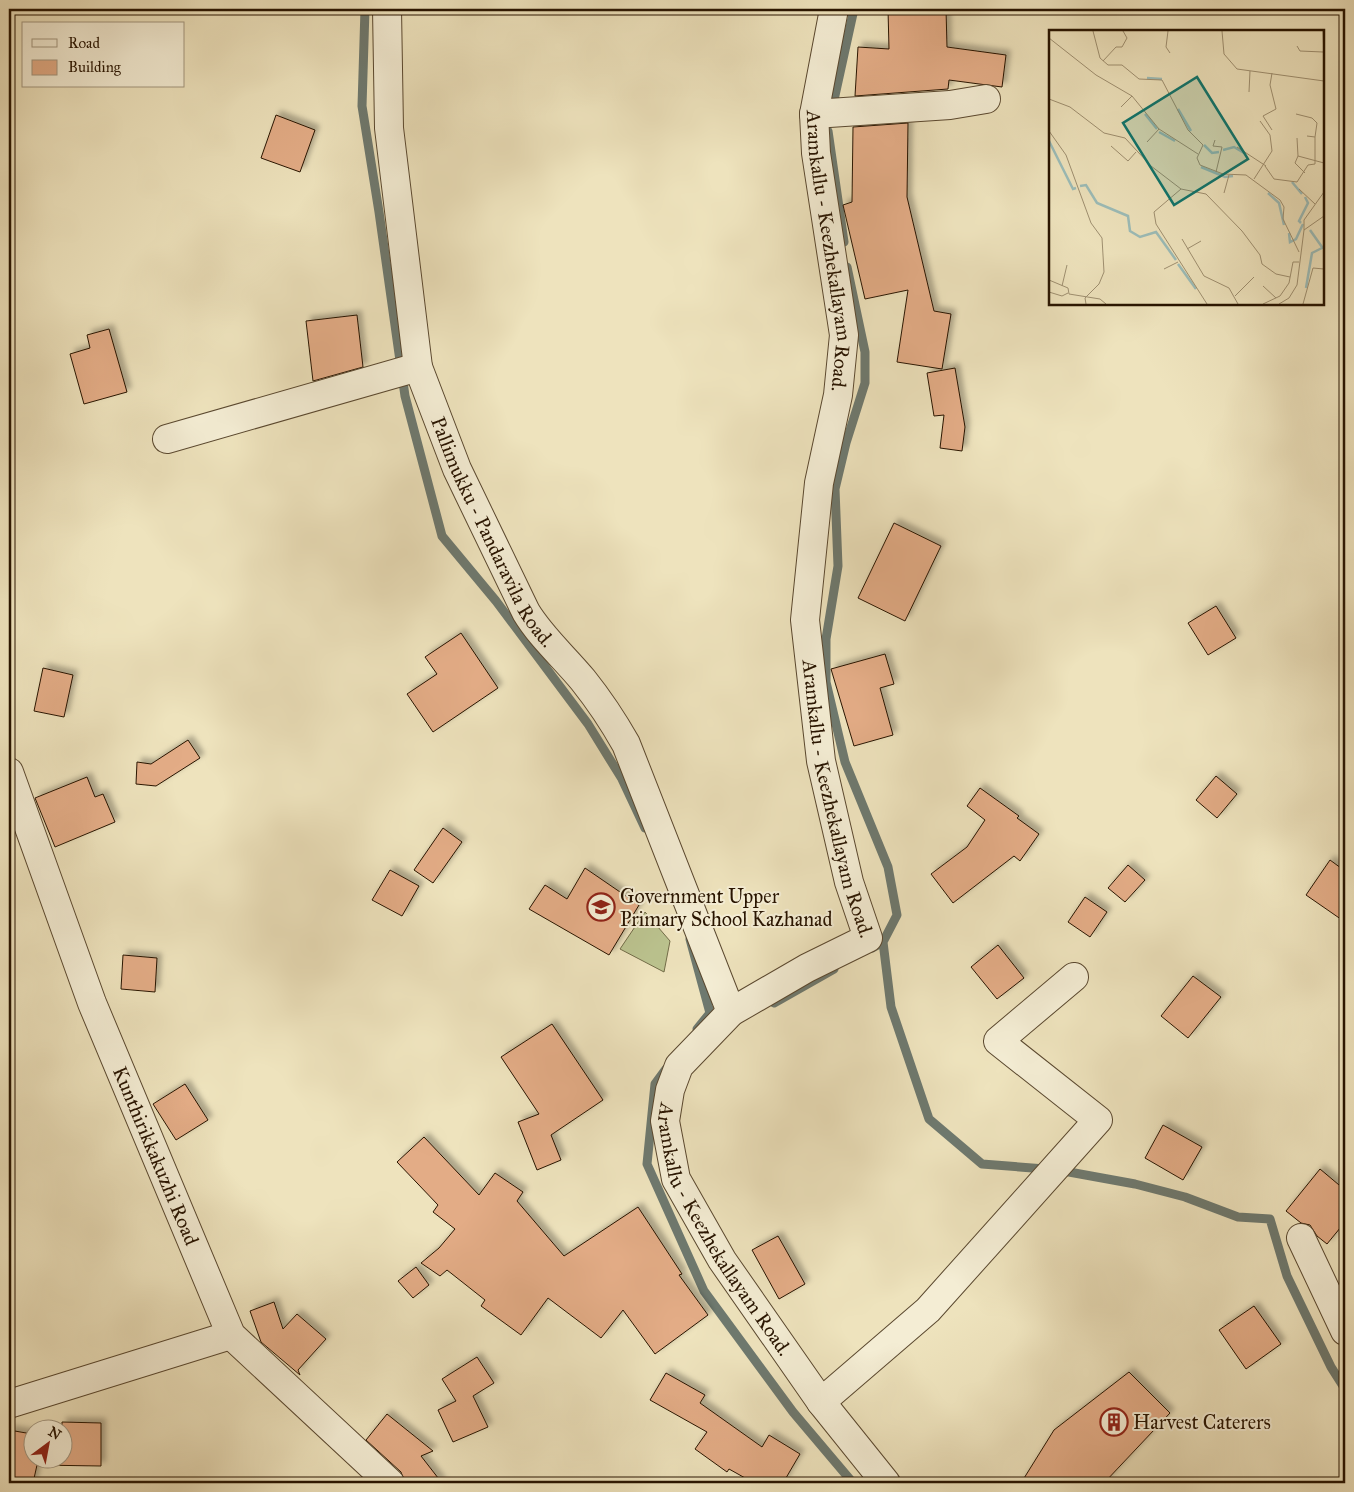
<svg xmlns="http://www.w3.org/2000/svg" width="1354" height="1492" font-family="'IM FELL Great Primer',serif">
<defs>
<filter id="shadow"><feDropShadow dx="4.5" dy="-4.5" stdDeviation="2.5" flood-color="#0004"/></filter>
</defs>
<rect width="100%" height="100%" fill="#eee3bd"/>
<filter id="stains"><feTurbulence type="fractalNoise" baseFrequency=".004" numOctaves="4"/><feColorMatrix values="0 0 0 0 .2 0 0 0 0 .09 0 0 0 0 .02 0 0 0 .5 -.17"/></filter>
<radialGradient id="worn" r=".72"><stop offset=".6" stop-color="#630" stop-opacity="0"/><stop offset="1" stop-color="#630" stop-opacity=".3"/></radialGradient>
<path fill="#bbc38f" stroke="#726c48" d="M 645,912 L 670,941 L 664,972 L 620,949 Z"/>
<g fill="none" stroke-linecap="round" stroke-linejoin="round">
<path stroke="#6e796f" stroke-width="9" d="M 365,9 L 362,106 L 379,212 L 405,396 L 442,536 L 496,601 L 588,724 L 622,779 L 645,828
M 832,109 L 854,9
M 828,131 L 844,242
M 847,267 L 865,352 L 865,383 L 846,443 L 835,489 L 838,566 L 826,639 L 826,682 L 845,762 L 888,867 L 897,915 L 883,942 L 872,948
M 690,939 L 710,1013
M 883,942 L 891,1007 L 929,1119 L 982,1164 L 1058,1170 L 1135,1184 L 1185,1197 L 1238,1217 L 1270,1219 L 1287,1276 L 1331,1367 L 1345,1389
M 774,1003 L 834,969
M 697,1029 L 710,1013 L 721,1015
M 666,1069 L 655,1084 L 647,1164 L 704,1291 L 793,1412 L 853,1483"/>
</g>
<path fill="#e3ac86" stroke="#281400" filter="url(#shadow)" d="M 888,9 L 946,9 L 947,47 L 1006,55 L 1002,87 L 949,80 L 948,89 L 855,96 L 858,47 L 889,49 Z
M 276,115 L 315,130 L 300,172 L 261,158 Z
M 908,123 L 907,197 L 934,311 L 951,314 L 942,369 L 897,362 L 908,290 L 865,299 L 843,205 L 852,202 L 853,127 Z
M 357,315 L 363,367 L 313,381 L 306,321 Z
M 109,329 L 127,392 L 84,404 L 70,354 L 90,348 L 87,335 Z
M 955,368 L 965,427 L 962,451 L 940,448 L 944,415 L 934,416 L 927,373 Z
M 894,523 L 941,546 L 905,621 L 858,598 Z
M 1216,606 L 1236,638 L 1208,655 L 1188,623 Z
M 461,633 L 498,688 L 433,732 L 407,694 L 437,674 L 425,657 Z
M 885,654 L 894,684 L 880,688 L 893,735 L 854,746 L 831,669 Z
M 43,668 L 73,675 L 64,717 L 34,711 Z
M 188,740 L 200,758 L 156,786 L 136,784 L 137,762 L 151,764 Z
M 1216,776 L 1237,794 L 1217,818 L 1196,800 Z
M 87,777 L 95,797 L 103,794 L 115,822 L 55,847 L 35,798 Z
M 980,788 L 1019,816 L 1017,818 L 1039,834 L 1020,861 L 1014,856 L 953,903 L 931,874 L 967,847 L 985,820 L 967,806 Z
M 443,828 L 462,842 L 433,883 L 414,870 Z
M 1330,860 L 1345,871 L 1345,922 L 1306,895 Z
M 1128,865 L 1145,880 L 1125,902 L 1108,888 Z
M 585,868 L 639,905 L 609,955 L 529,909 L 545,885 L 567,899 Z
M 390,870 L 419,886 L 402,916 L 372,900 Z
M 1085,897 L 1107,912 L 1090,937 L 1068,922 Z
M 998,945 L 1024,978 L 997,999 L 971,967 Z
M 123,955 L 157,958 L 155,992 L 121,989 Z
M 1193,976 L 1221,997 L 1188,1038 L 1161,1016 Z
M 552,1024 L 603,1100 L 551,1135 L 561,1160 L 537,1170 L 518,1122 L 539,1114 L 501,1057 Z
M 185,1084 L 208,1120 L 176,1140 L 153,1104 Z
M 1163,1125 L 1202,1147 L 1183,1180 L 1145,1158 Z
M 424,1137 L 479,1195 L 495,1173 L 523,1192 L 517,1201 L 564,1256 L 638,1207 L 682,1274 L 679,1275 L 708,1315 L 655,1354 L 623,1310 L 601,1338 L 548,1298 L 521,1335 L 481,1306 L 485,1300 L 447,1270 L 440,1276 L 421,1263 L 439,1248 L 455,1229 L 433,1212 L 438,1205 L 397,1162 Z
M 1320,1169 L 1345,1190 L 1345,1222 L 1327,1244 L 1317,1236 L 1310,1225 L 1301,1223 L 1286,1211 Z
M 778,1236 L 805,1284 L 779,1299 L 752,1250 Z
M 416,1267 L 429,1285 L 413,1298 L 398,1281 Z
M 274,1302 L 283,1329 L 297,1314 L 326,1339 L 298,1370 L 300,1375 L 261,1342 L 250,1311 Z
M 1254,1306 L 1281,1344 L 1246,1369 L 1219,1330 Z
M 477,1357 L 494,1383 L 473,1396 L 488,1427 L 453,1442 L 438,1410 L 456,1401 L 442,1379 Z
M 1129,1372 L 1170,1413 L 1104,1483 L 1021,1483 L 1054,1430 Z
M 666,1373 L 705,1395 L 700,1403 L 762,1447 L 769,1435 L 800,1454 L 783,1483 L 754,1483 L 729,1469 L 727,1472 L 695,1449 L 707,1432 L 650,1400 Z
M 387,1414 L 433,1451 L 421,1456 L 442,1483 L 405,1483 L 401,1472 L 366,1440 Z
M 62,1422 L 101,1423 L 101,1466 L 37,1465 L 33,1483 L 9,1483 L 9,1430 L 32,1434 L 32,1460 L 62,1460 Z"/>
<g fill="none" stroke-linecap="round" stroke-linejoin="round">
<g stroke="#5a482f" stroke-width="30">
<g id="minor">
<path id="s1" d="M 387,9 L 389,128 L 418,367 L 457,469 L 526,612 C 541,637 564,657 583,680 C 599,700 613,721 626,744 L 731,1012"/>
<path id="s2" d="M 834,9 L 814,114 L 816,153 L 844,335 L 838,395 L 819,483 L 805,620 L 821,761 L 849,882 L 868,938 L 807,968 L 731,1012 L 679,1066 L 670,1090 L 665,1121 L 676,1179 L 722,1260 L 821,1402 L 886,1483"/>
<path d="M 814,114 L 950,105 L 986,99"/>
<path d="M 167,439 L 418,367"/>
<path id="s3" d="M 9,772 L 92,1003 L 231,1335 L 390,1483"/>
<path d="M 1301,1238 L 1345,1331"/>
<path d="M 821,1402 L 928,1310 L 1098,1120 L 998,1041 L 1074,977"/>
<path d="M 9,1404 L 231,1335"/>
</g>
</g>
<use href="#minor" stroke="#f4edd4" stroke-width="28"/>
</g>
<defs>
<g id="school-ring" transform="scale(1.4375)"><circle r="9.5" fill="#f4edd4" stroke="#8f2418" stroke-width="1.5"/><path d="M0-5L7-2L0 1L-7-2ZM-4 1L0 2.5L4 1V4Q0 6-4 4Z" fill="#8f2418"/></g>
<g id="building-ring" transform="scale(1.4375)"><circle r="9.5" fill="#f4edd4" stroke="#8f2418" stroke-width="1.5"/><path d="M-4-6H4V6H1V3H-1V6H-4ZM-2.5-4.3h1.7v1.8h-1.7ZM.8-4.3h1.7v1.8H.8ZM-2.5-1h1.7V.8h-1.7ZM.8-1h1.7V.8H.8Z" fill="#8f2418"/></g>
</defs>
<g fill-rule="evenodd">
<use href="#school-ring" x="601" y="907"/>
<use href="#building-ring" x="1114" y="1422"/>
</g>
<g text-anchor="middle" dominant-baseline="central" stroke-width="4" stroke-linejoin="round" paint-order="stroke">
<g font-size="20" fill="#281400" stroke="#f4edd4">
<text stroke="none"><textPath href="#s2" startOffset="245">Aramkallu - Keezhekallayam Road.</textPath></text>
<text stroke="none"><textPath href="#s1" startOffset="541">Pallimukku - Pandaravila Road.</textPath></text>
<text stroke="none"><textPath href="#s2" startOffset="800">Aramkallu - Keezhekallayam Road.</textPath></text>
<text stroke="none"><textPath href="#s3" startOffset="411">Kunthirikkakuzhi Road</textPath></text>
<text stroke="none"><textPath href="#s2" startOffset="1355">Aramkallu - Keezhekallayam Road.</textPath></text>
</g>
<g font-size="20" fill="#281400" stroke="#f4edd4" text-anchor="start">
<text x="620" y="896">Government Upper<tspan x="620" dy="23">Primary School Kazhanad</tspan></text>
<text x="1133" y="1422">Harvest Caterers</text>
</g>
</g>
<g transform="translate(1049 30)">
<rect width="275" height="275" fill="#eee3bd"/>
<path fill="none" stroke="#9cbdb9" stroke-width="2.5" d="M 98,48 L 113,49M 129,79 L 142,101M 96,84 L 108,99M 110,102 L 126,111M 0,111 L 24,159 L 27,158M 155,115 L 163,123 L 170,122M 174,120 L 185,117 L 195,123M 152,137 L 176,147 L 184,146M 243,152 L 253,164M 31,156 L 37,155 L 48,173 L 79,186 L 81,201 L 91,207 L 107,202 L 127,230M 219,163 L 230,173 L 235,195M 252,193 L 250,191 L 259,173 L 256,167M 261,200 L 273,217M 240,203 L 241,212 L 247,209 L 254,194M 129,234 L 147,259M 257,258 L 263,223 L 275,217"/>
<path fill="none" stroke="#9f9071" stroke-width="1" d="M 44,1 L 51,28 L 59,35 L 73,35 L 90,49 L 113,50 L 139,100 L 154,115 L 148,128 L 151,135 L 174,144 L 197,145 L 231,170 L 235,177 L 234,189 L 250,222M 119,1 L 117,17 L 121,23M 173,1 L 175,24 L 188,39 L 275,51M 274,1 L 275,28M 0,8 L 47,45 L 83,66 L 110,99 L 149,124M 248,16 L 251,21 L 274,22M 54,31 L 67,17 L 73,17 L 78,8 L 74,1M 200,62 L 201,41M 0,69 L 21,77 L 55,103 L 76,108 L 102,136 L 132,159 L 157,164 L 193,201 L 211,225 L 213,234 L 227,244 L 241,247M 72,77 L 83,66M 247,84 L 263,88 L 268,93 L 266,107M 223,100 L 214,86 L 227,79 L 221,55 L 223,43M 0,101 L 17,125 L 42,193 L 53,208 L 55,242 L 50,254 L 36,268 L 37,274M 248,108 L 249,126 L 275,133M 166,110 L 164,116 L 173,117 L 167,142M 98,112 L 110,99M 62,116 L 79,131 L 87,122M 188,117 L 217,136M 249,126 L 246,133 L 256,143M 216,136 L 225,149 L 248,152 L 259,135 L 266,134 L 266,107 L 258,106M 205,149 L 223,121 L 221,105 L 211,91M 132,159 L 105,182 L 107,194 L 158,274M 250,159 L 266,174M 175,163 L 180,145M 255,200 L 255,190 L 275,162M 133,209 L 155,246 L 180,258 L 189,274M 138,219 L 152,211M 115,239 L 129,232M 0,250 L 19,258 L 20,264 L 51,269 L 57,274M 13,256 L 18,235M 214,256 L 227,268M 0,262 L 13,266 L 19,263M 186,266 L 205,247M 214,274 L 231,266 L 240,253 L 244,232 L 250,232M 230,274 L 240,268 L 248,255 L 255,200 L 275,186M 254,274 L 264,238 L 275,239"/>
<path fill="#0f766e" fill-opacity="0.15" stroke="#0f766e" stroke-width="2.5" d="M 148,47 L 199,129 L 125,175 L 74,93 Z"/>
<rect width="275" height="275" fill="none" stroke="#281400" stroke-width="2.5"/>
</g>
<rect width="1354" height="1492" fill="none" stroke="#eee3bd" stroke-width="30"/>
<rect x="10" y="10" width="1334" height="1472" fill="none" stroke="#281400" stroke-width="2.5"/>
<rect x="15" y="15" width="1324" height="1462" fill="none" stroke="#281400"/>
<rect x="22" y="22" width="162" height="65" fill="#f4edd4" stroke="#a2967f"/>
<rect x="32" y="39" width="25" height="8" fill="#f4edd4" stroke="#a2967f"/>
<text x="68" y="48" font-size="15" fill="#281400">Road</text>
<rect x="32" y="60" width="25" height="15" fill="#e3ac86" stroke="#a2967f"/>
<text x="68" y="72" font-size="15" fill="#281400">Building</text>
<g transform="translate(48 1444) rotate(32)"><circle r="24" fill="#f4edd4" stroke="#a2967f"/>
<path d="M0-4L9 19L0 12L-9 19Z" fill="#8f2418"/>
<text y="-8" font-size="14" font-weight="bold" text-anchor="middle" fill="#281400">N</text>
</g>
<rect width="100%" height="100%" filter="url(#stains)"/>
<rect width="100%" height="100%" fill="url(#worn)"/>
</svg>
